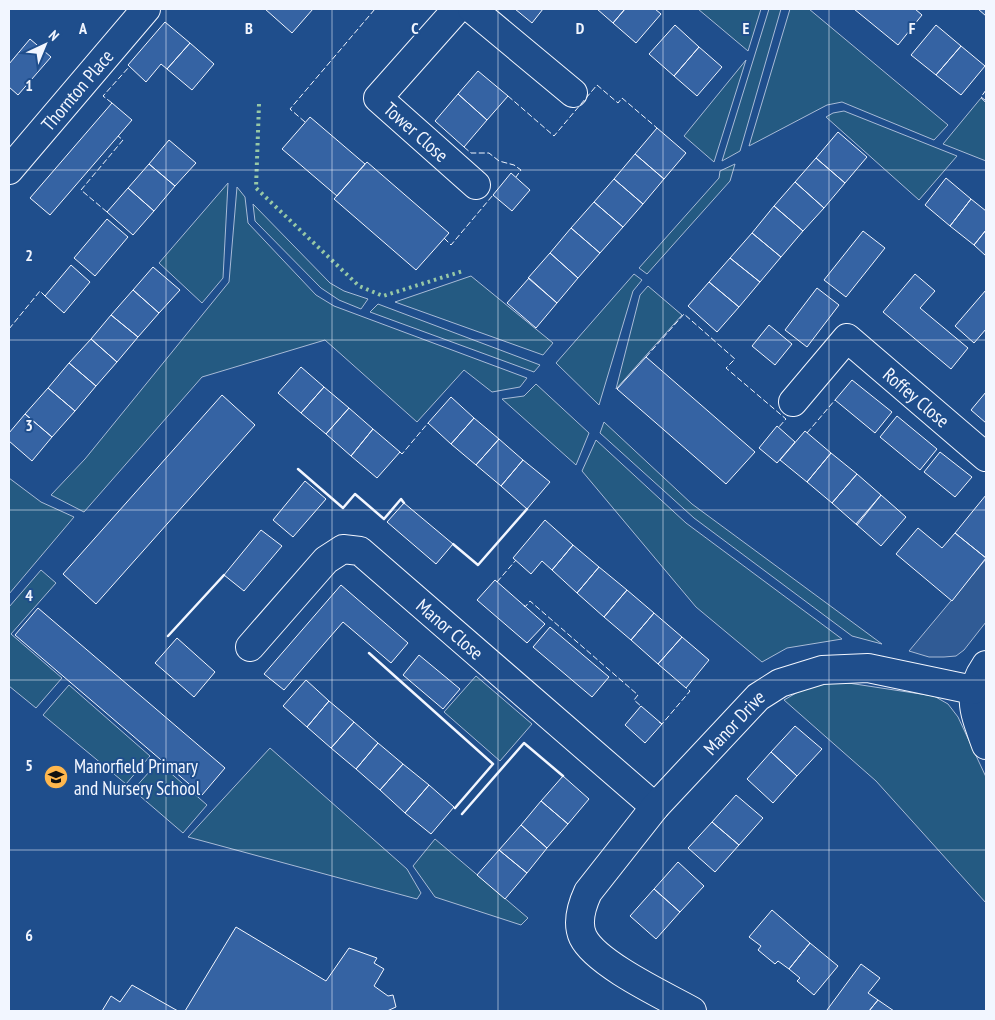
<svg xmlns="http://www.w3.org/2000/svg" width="995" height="1020" font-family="'PT Sans Narrow',sans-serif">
<rect width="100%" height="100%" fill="#1f4e8c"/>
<path fill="#245a82" stroke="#a8bbd7" d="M 698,9 L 761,9 L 748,51 Z
M 769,9 L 781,9 L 740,151 L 722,161 Z
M 790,9 L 809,9 L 948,125 L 934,140 L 842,102 L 827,105 L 749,146 Z
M 746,60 L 714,162 L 684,136 Z
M 981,98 L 986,103 L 986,161 L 943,144 Z
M 844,111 L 957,156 L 919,200 L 826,117 L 833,113 Z
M 735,164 L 730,181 L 647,274 L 639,268 L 719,178 L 720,171 Z
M 228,183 L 223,278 L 202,303 L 159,263 Z
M 237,187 L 245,197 L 248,223 L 316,295 L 334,306 L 527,378 L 520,387 L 492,392 L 464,370 L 417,422 L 325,340 L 202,377 L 84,512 L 51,495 L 85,459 L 229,282 Z
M 253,204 L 330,283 L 344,291 L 368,299 L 361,309 L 339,300 L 321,288 L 255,221 Z
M 634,274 L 642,280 L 633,291 L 599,405 L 556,363 Z
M 471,276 L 553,343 L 543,355 L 395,302 Z
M 648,286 L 682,315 L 616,389 L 640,295 Z
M 378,304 L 540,365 L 534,372 L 370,312 Z
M 536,384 L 589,433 L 576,465 L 502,399 L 524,396 Z
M 604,422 L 692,504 L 882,644 L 852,636 L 694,518 L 600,433 Z
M 596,440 L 686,523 L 842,639 L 787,648 L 762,662 L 696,607 L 582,471 Z
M 9,478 L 41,502 L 74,517 L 9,594 Z
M 41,570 L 56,583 L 11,634 L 62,678 L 36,708 L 9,686 L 9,607 Z
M 476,676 L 532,724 L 500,761 L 444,712 Z
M 835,681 L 934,696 L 948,704 L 958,717 L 986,777 L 986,903 L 876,781 L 784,700 L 810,685 Z
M 69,685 L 150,756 L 126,784 L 43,715 Z
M 270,748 L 407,869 L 421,893 L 417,899 L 188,837 Z
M 158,762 L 207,805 L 183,833 L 133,790 Z
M 435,839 L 528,918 L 521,925 L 435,897 L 413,866 Z"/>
<path fill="#305b95" stroke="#a8bbd7" d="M 986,559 L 986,622 L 964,650 L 956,656 L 944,657 L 929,657 L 909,651 Z"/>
<path fill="#3563a3" stroke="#f2f6ff" d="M 265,9 L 313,9 L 292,33 Z
M 515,9 L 543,9 L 532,23 Z
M 597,9 L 625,9 L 613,23 Z
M 625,9 L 655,9 L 661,14 L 636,43 L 613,23 Z
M 854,9 L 915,9 L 922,15 L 898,45 Z
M 978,9 L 986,9 L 986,16 Z
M 165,22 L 190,43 L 167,69 L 161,64 L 146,82 L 128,65 Z
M 675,25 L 699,47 L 674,76 L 649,54 Z
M 936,25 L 961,46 L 936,75 L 911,55 Z
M 30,39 L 51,57 L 18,95 L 9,87 L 9,64 Z
M 190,43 L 214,64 L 192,90 L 167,69 Z
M 961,46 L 985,66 L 961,95 L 936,75 Z
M 699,47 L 722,67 L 697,96 L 674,76 Z
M 478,71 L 508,96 L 487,120 L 458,94 Z
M 458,94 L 487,120 L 464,147 L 435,121 Z
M 112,103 L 132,120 L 50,215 L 30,198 Z
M 310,117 L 365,164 L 337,196 L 282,149 Z
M 657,128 L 686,153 L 664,179 L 635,154 Z
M 838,132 L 867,157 L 845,183 L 816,158 Z
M 169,140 L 196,163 L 175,186 L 149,164 Z
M 635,154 L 664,179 L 643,204 L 614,179 Z
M 816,158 L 845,183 L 824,208 L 795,182 Z
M 367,162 L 449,233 L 416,270 L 334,199 Z
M 149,164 L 175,186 L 154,211 L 128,188 Z
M 511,173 L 530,190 L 512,211 L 493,195 Z
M 946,178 L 971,199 L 950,226 L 925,205 Z
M 614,179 L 643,204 L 623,227 L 594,202 Z
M 795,182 L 824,208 L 803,231 L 774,206 Z
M 128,188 L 154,211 L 133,235 L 107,212 Z
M 971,199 L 986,211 L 986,230 L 974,245 L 950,226 Z
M 594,202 L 623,227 L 600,253 L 571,228 Z
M 774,206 L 803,231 L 781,257 L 752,233 Z
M 107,219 L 128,237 L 95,276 L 74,258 Z
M 571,228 L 600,253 L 578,278 L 550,253 Z
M 986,230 L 986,256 L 974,245 Z
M 863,231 L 885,248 L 846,297 L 824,280 Z
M 752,233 L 781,257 L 760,282 L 730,258 Z
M 550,253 L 578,278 L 557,303 L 528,278 Z
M 730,258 L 760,282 L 739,307 L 709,282 Z
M 71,265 L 90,282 L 64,313 L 45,296 Z
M 153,267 L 180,290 L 159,313 L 133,290 Z
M 915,274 L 935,291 L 920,308 L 968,348 L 951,369 L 883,312 Z
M 529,278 L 557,303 L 536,328 L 507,303 Z
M 709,282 L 739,307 L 717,332 L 688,306 Z
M 817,288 L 839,305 L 807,347 L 785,330 Z
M 133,290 L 159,313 L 138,337 L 111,315 Z
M 986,290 L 986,329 L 974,343 L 955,326 Z
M 111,315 L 138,337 L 117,362 L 91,339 Z
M 769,325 L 792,344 L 775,365 L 752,346 Z
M 91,339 L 117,362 L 96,386 L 69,363 Z
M 646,357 L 755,452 L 726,484 L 617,389 Z
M 69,363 L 96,386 L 75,411 L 48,388 Z
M 301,367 L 324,387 L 301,413 L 278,393 Z
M 852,380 L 892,412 L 875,433 L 835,400 Z
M 324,387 L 349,408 L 326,434 L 301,413 Z
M 48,388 L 75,411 L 52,437 L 25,414 Z
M 986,392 L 986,423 L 971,410 Z
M 222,395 L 255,425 L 96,604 L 63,574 Z
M 451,397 L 474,418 L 451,444 L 428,423 Z
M 349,408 L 373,429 L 351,456 L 326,434 Z
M 25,414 L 52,437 L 32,461 L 9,441 L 9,433 Z
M 897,416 L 937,449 L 920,470 L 880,437 Z
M 474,418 L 499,439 L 476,465 L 451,444 Z
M 777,426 L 795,442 L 777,463 L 759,448 Z
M 373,429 L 400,452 L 377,478 L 351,456 Z
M 805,431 L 831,453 L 807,482 L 780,460 Z
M 499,439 L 523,460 L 501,486 L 476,465 Z
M 940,452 L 972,477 L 955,497 L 924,472 Z
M 831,453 L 857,474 L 832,503 L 807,482 Z
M 523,460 L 550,482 L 527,509 L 501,486 Z
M 857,474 L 881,495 L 857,525 L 832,503 Z
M 305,481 L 326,499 L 293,537 L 273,520 Z
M 881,495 L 906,517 L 881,546 L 856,524 Z
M 986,495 L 986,558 L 955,533 Z
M 404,503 L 453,544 L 436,564 L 387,522 Z
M 545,520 L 573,545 L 552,570 L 542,561 L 531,574 L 513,558 Z
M 918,528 L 942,548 L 955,533 L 986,558 L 952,601 L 896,554 Z
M 261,530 L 282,546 L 244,591 L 224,575 Z
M 573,545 L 599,567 L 577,593 L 552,570 Z
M 599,567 L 627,590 L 604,617 L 577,593 Z
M 495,580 L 545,624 L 527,643 L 477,600 Z
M 341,585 L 408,643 L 391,663 L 343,622 L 284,690 L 264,674 Z
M 627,590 L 654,613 L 631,640 L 604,617 Z
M 38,608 L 225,768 L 202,795 L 15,635 Z
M 654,613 L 682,637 L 658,664 L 631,640 Z
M 550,627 L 609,677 L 592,697 L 533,647 Z
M 682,637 L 709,660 L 686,688 L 658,664 Z
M 177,638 L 215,672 L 194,697 L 155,663 Z
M 419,655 L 460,689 L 443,709 L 403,675 Z
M 306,680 L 329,701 L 307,727 L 283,706 Z
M 329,701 L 354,722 L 331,748 L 307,727 Z
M 641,706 L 662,724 L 645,743 L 625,725 Z
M 354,722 L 378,743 L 356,769 L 331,748 Z
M 795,726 L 822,749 L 797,776 L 771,752 Z
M 378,743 L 403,764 L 380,790 L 356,769 Z
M 771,752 L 797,776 L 773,803 L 747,779 Z
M 403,764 L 429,785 L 405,813 L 380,790 Z
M 563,776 L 589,799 L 568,824 L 541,801 Z
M 429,785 L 454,807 L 431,834 L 405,813 Z
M 736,795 L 763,818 L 739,845 L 712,822 Z
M 541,801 L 568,824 L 547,848 L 521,825 Z
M 712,822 L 739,845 L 715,872 L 688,848 Z
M 521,825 L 547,848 L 527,873 L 499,850 Z
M 499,850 L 527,873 L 505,899 L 477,875 Z
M 678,862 L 704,886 L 680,912 L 654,889 Z
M 654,889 L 680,912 L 656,939 L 630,916 Z
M 772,910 L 810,943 L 789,969 L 778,961 L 775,964 L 758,950 L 761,946 L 749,937 Z
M 236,927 L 326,981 L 349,948 L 377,958 L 374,963 L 384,969 L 374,986 L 388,996 L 393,995 L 396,1007 L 387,1011 L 185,1011 Z
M 810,943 L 838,966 L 814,995 L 797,981 L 800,978 L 789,969 Z
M 861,964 L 880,978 L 868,993 L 878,1000 L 869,1011 L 829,1011 L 827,1010 Z
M 132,985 L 178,1011 L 102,1011 L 111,996 L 120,1002 Z
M 878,1000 L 894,1011 L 869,1011 Z"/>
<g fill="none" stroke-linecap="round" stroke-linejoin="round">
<g stroke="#f2f6ff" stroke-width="30">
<g id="street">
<path id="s1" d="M 457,9 L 378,98 L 476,185"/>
<path d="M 472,9 L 573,93"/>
<path id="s2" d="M 9,170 L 146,9"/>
<path id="s3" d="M 793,402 L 847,338 L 986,457"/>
<path id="s4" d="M 250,647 L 326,560 L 343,549 L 360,551 L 655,807"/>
<path d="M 986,665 C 965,695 975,714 986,745"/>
<path id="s5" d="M 692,1011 C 665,996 596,964 583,937 C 576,922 582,905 588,892 L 655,807 L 758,697 L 780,683 L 822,670 L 868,668 L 973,690"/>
</g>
</g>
<use href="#street" stroke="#1f4e8c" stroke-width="28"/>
<path stroke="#97c8a6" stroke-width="4" stroke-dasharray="2.5 4" stroke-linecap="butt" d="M 259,104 L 256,188 L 359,286 L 383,296 L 463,271"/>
<path stroke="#f2f6ff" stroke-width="1" stroke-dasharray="6 2.5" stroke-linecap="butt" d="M 986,90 L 981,97 L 986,101
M 508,96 L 554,136 L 597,85 L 618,103 L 622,98 L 657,128
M 112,103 L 103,96 L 129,67
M 305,122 L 290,109 L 375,9
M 464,147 L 471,153 L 489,153 L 499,161 L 514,165 L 521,170 L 516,177
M 107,212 L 81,190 L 123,140 L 118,136
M 444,238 L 451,245 L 493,195
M 9,329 L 40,291 L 45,296
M 646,357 L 684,314 L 735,359 L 726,368 L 786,419 L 778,428
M 807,433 L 835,400
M 400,452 L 402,454 L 428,423
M 497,582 L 516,560
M 524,605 L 525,607 L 530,601 L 638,695 L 634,700 L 642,707
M 659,722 L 662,724 L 690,691 L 686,688"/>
<path stroke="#f2f6ff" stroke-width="2.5" d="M 298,469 L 343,508 L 355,494 L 384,519 L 401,499 L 404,503
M 453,544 L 478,565 L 527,509
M 168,636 L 224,575
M 369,653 L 493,764 L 455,808
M 462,814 L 524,743 L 563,776"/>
</g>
<path fill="none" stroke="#f2f6ff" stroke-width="1" stroke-opacity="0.55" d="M 166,9 L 166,1011M 332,9 L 332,1011M 498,9 L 498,1011M 663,9 L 663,1011M 829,9 L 829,1011M 9,170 L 986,170M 9,340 L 986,340M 9,510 L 986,510M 9,680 L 986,680M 9,850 L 986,850"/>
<defs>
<g id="school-disc" transform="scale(1.25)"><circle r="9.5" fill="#ffb74d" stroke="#1f4e8c"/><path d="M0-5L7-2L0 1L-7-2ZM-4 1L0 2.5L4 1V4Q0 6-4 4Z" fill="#111"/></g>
</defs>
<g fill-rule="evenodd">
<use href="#school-disc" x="56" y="777"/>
</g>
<g text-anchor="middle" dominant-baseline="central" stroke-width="4" stroke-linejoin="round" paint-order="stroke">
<g font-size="19" fill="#f2f6ff" stroke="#1f4e8c">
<text stroke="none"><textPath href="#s2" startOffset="105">Thornton Place</textPath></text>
<text stroke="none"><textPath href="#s1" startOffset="170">Tower Close</textPath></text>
<text stroke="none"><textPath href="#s3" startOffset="175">Roffey Close</textPath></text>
<text stroke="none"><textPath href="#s4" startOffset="272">Manor Close</textPath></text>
<text stroke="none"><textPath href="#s5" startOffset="404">Manor Drive</textPath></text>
</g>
<g font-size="19" fill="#f2f6ff" stroke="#1f4e8c" text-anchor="start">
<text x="74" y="766">Manorfield Primary<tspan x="74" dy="22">and Nursery School</tspan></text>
</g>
</g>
<g font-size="16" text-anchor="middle" font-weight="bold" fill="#f2f6ff" stroke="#1f4e8c" stroke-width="4" stroke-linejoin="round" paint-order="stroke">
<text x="83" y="34">A</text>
<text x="249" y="34">B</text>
<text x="415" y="34">C</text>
<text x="580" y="34">D</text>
<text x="746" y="34">E</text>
<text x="912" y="34">F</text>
<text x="29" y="91">1</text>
<text x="29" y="261">2</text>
<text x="29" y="431">3</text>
<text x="29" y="601">4</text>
<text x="29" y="771">5</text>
<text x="29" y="941">6</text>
</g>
<rect width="995" height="1020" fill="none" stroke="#f2f6ff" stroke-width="20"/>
<g transform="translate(45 45) rotate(44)" stroke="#1f4e8c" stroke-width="4" paint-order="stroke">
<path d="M0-4L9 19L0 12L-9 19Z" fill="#f2f6ff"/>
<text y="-8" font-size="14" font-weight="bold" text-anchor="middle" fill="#f2f6ff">N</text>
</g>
</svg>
